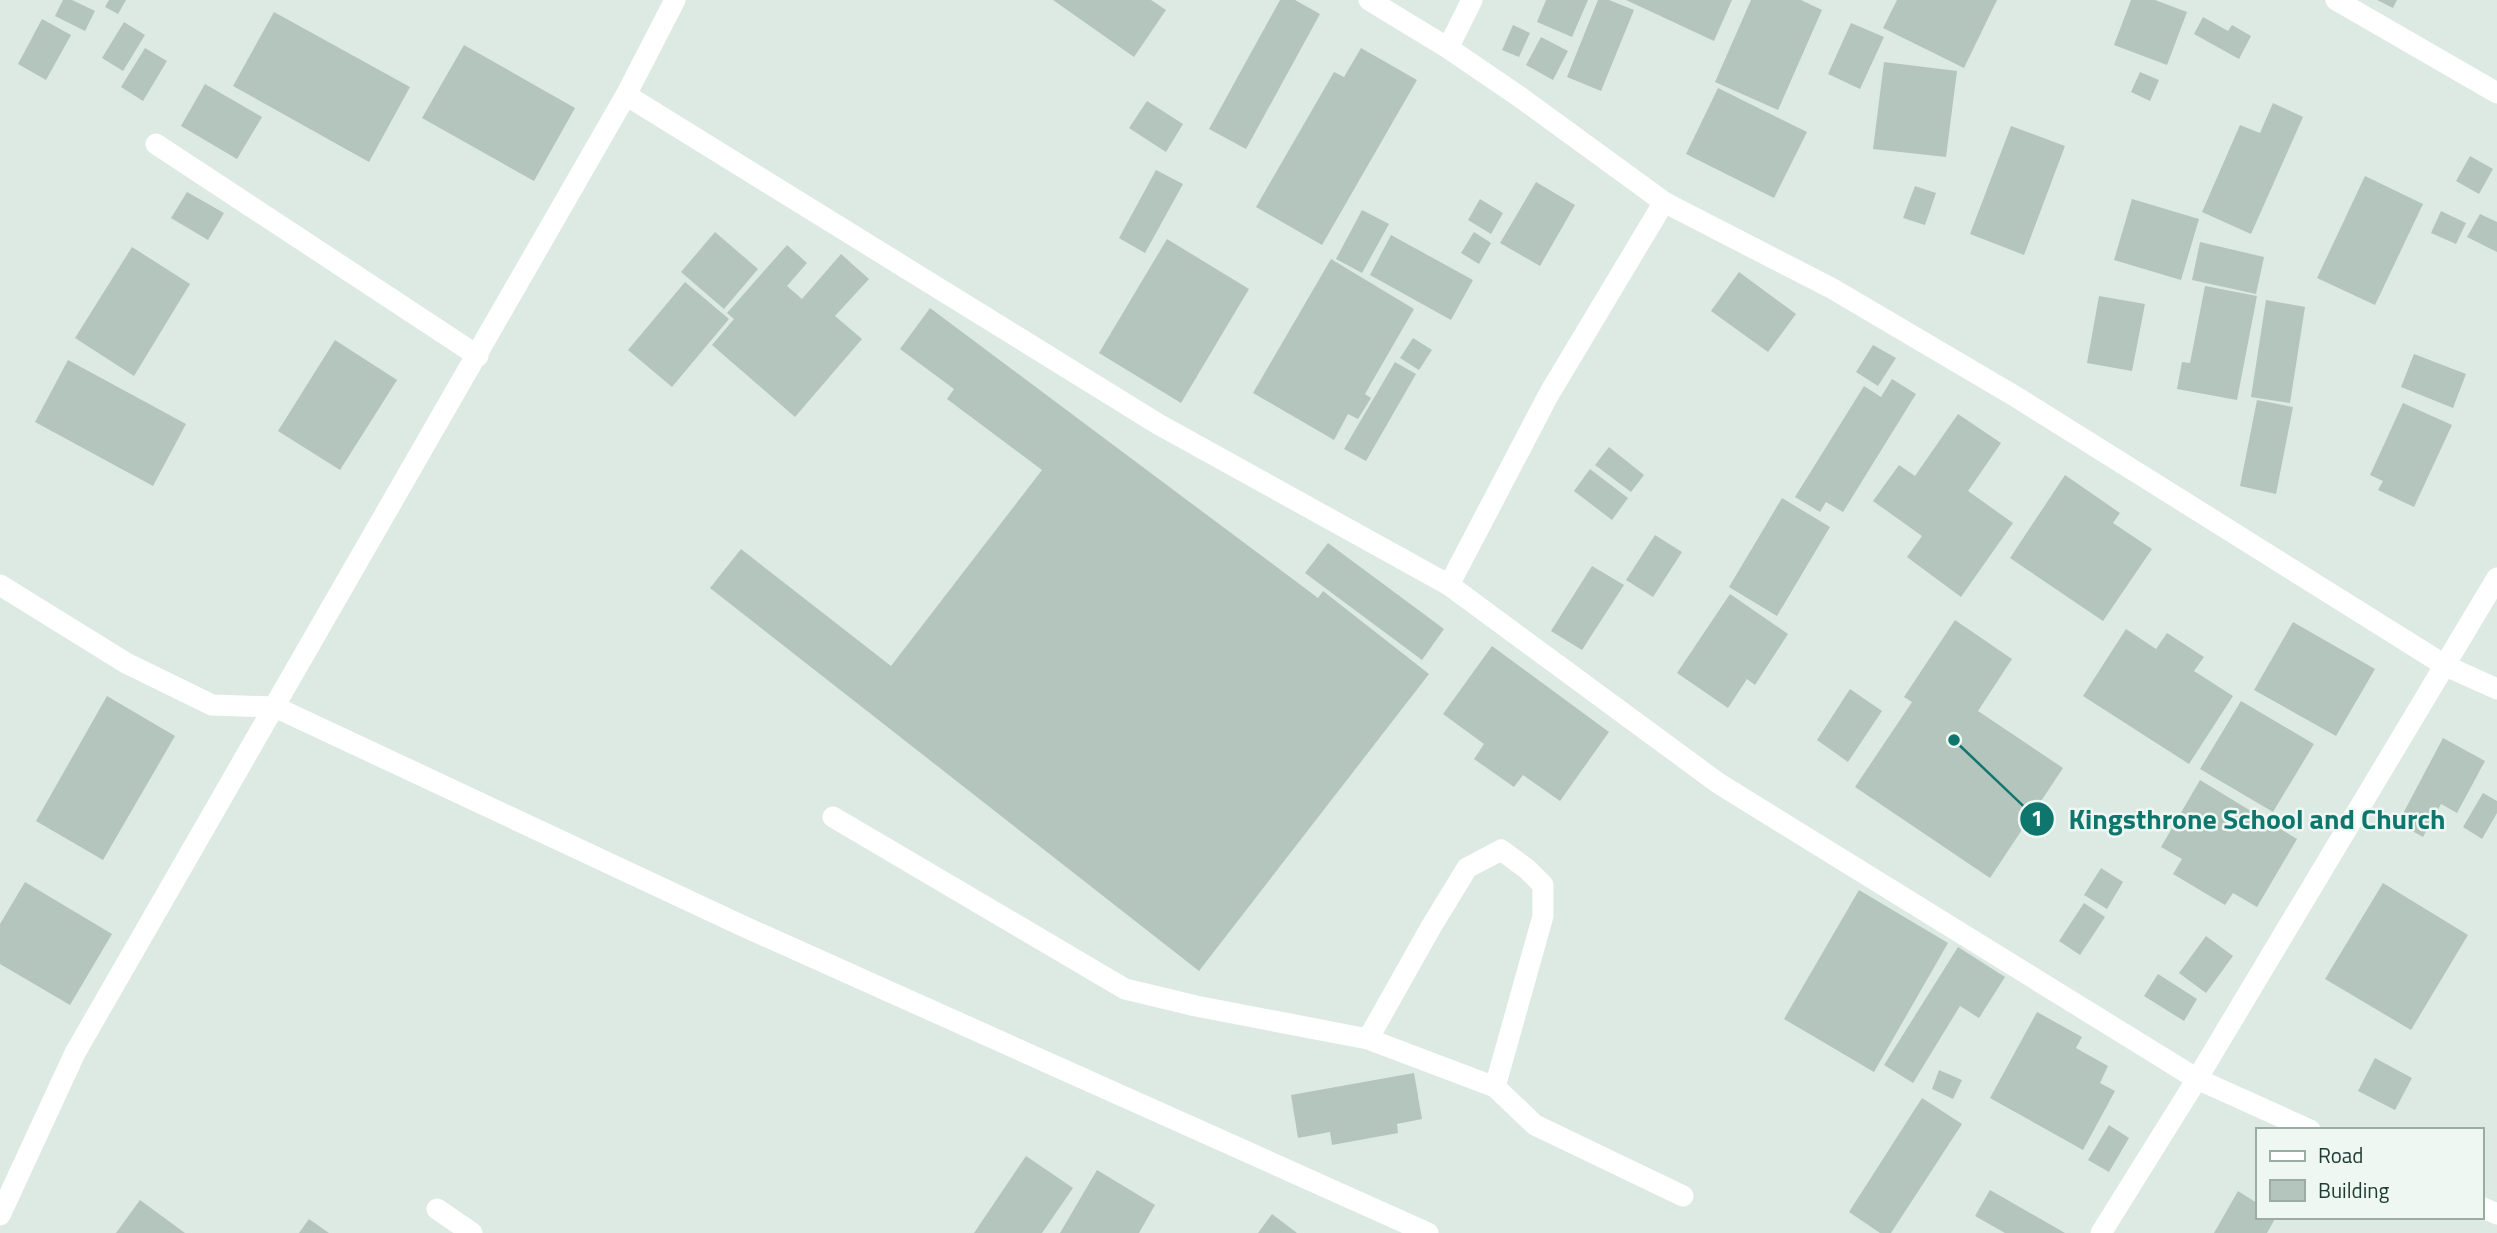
<svg xmlns="http://www.w3.org/2000/svg" width="2497" height="1233" font-family="'Titillium Web',sans-serif">
<rect width="100%" height="100%" fill="#ddeae4"/>
<path fill="#b3c5bd" d="M 63,0 L 72,0 L 95,11 L 85,31 L 55,16 Z
M 109,0 L 126,0 L 118,14 L 105,7 Z
M 1053,0 L 1151,0 L 1166,10 L 1134,57 Z
M 1280,0 L 1295,0 L 1320,14 L 1246,149 L 1209,129 Z
M 1546,0 L 1588,0 L 1572,37 L 1537,22 Z
M 1598,0 L 1609,0 L 1634,10 L 1601,91 L 1567,77 Z
M 1626,0 L 1732,0 L 1714,41 Z
M 1751,0 L 1801,0 L 1822,10 L 1778,110 L 1715,82 Z
M 1897,0 L 1997,0 L 1964,68 L 1883,28 Z
M 2131,0 L 2155,0 L 2187,12 L 2167,65 L 2114,45 Z
M 2377,0 L 2397,0 L 2393,8 Z
M 274,12 L 410,87 L 369,162 L 233,86 Z
M 2203,17 L 2228,31 L 2232,25 L 2251,36 L 2239,59 L 2194,34 Z
M 42,19 L 71,35 L 46,80 L 18,64 Z
M 124,22 L 145,35 L 123,71 L 102,58 Z
M 1851,23 L 1884,37 L 1860,89 L 1828,74 Z
M 1513,25 L 1530,33 L 1519,57 L 1502,50 Z
M 1541,37 L 1568,51 L 1553,80 L 1526,65 Z
M 464,45 L 575,108 L 534,181 L 422,118 Z
M 145,48 L 167,61 L 143,101 L 121,87 Z
M 1361,48 L 1417,80 L 1322,245 L 1256,207 L 1334,72 L 1344,77 Z
M 1884,62 L 1957,71 L 1946,157 L 1873,149 Z
M 2140,72 L 2159,80 L 2150,101 L 2131,92 Z
M 205,84 L 262,117 L 237,159 L 181,126 Z
M 1718,88 L 1807,132 L 1774,198 L 1686,154 Z
M 1147,101 L 1183,124 L 1166,152 L 1129,128 Z
M 2273,103 L 2303,117 L 2251,234 L 2202,212 L 2240,125 L 2260,133 Z
M 2011,126 L 2065,146 L 2024,255 L 1970,234 Z
M 2470,156 L 2493,169 L 2479,194 L 2456,181 Z
M 1156,170 L 1183,184 L 1145,253 L 1119,238 Z
M 2365,176 L 2423,204 L 2375,305 L 2317,278 Z
M 1536,182 L 1575,205 L 1540,266 L 1500,243 Z
M 1915,186 L 1936,193 L 1925,225 L 1903,218 Z
M 187,192 L 224,213 L 208,240 L 171,218 Z
M 1480,199 L 1503,213 L 1491,234 L 1468,220 Z
M 2132,199 L 2199,219 L 2181,280 L 2114,260 Z
M 1362,210 L 1389,224 L 1362,273 L 1336,259 Z
M 2441,211 L 2466,223 L 2456,244 L 2431,233 Z
M 2480,214 L 2497,222 L 2497,252 L 2467,237 Z
M 715,232 L 758,269 L 724,309 L 681,272 Z
M 1474,232 L 1491,243 L 1479,264 L 1461,253 Z
M 1391,235 L 1473,280 L 1451,320 L 1370,275 Z
M 1167,239 L 1249,289 L 1181,403 L 1099,353 Z
M 2200,242 L 2264,257 L 2256,294 L 2192,280 Z
M 787,245 L 807,263 L 787,286 L 802,299 L 841,254 L 869,279 L 835,316 L 862,339 L 795,417 L 712,345 L 734,319 L 727,313 Z
M 132,247 L 190,284 L 134,376 L 75,338 Z
M 1331,259 L 1414,309 L 1365,394 L 1371,398 L 1358,419 L 1348,414 L 1334,440 L 1253,393 Z
M 1739,272 L 1796,314 L 1768,352 L 1711,311 Z
M 685,282 L 729,319 L 672,387 L 628,350 Z
M 2205,286 L 2257,296 L 2237,400 L 2177,389 L 2182,362 L 2190,363 Z
M 2099,296 L 2145,304 L 2132,371 L 2087,363 Z
M 2266,300 L 2305,307 L 2290,403 L 2251,397 Z
M 930,308 L 1318,598 L 1323,591 L 1429,674 L 1199,971 L 710,588 L 741,549 L 891,666 L 1042,470 L 947,399 L 954,389 L 900,349 Z
M 1413,338 L 1432,350 L 1419,370 L 1400,358 Z
M 335,340 L 397,380 L 340,470 L 278,431 Z
M 1873,345 L 1896,358 L 1878,386 L 1856,372 Z
M 2414,354 L 2466,374 L 2453,408 L 2401,387 Z
M 68,360 L 186,424 L 153,486 L 35,422 Z
M 1395,362 L 1416,374 L 1366,461 L 1344,449 Z
M 1892,379 L 1916,394 L 1843,512 L 1826,502 L 1820,512 L 1795,497 L 1864,386 L 1881,397 Z
M 2257,400 L 2293,407 L 2276,494 L 2240,486 Z
M 2403,403 L 2452,425 L 2414,507 L 2378,490 L 2383,481 L 2370,475 Z
M 1958,414 L 2001,443 L 1968,491 L 2013,523 L 1961,597 L 1907,557 L 1922,536 L 1873,501 L 1899,465 L 1915,476 Z
M 1609,447 L 1644,475 L 1631,492 L 1595,465 Z
M 1590,469 L 1628,498 L 1612,520 L 1574,491 Z
M 2065,475 L 2120,513 L 2113,523 L 2152,549 L 2103,621 L 2010,558 Z
M 1782,498 L 1830,527 L 1777,616 L 1729,587 Z
M 1655,535 L 1682,552 L 1653,597 L 1626,580 Z
M 1328,543 L 1444,629 L 1422,660 L 1305,573 Z
M 1592,566 L 1624,585 L 1582,650 L 1551,631 Z
M 1730,594 L 1788,634 L 1755,685 L 1747,679 L 1728,708 L 1677,673 Z
M 1955,620 L 2012,659 L 1978,711 L 2063,768 L 1990,878 L 1855,787 L 1912,702 L 1904,697 Z
M 2293,622 L 2375,669 L 2336,736 L 2254,690 Z
M 2126,629 L 2156,649 L 2167,633 L 2204,657 L 2194,671 L 2233,696 L 2189,764 L 2083,696 Z
M 1492,646 L 1609,732 L 1560,801 L 1523,775 L 1514,787 L 1474,759 L 1484,744 L 1443,714 Z
M 1850,689 L 1882,711 L 1848,762 L 1817,740 Z
M 107,696 L 175,736 L 103,860 L 36,821 Z
M 2241,701 L 2314,744 L 2273,812 L 2200,769 Z
M 2443,738 L 2485,761 L 2457,813 L 2441,804 L 2423,837 L 2398,823 Z
M 2200,780 L 2297,839 L 2257,907 L 2233,893 L 2225,905 L 2173,874 L 2182,859 L 2161,847 Z
M 2483,793 L 2497,801 L 2497,813 L 2482,839 L 2463,827 Z
M 2101,868 L 2123,882 L 2107,909 L 2084,895 Z
M 25,882 L 112,934 L 70,1005 L 0,964 L 0,924 Z
M 2383,883 L 2468,935 L 2411,1030 L 2325,979 Z
M 1859,890 L 1948,943 L 1874,1072 L 1784,1019 Z
M 2084,903 L 2105,917 L 2080,955 L 2059,941 Z
M 2206,936 L 2233,956 L 2206,993 L 2179,973 Z
M 1958,947 L 2005,977 L 1979,1018 L 1960,1006 L 1913,1083 L 1884,1065 Z
M 2158,974 L 2197,999 L 2184,1021 L 2144,996 Z
M 2037,1012 L 2082,1037 L 2076,1048 L 2108,1066 L 2100,1083 L 2115,1091 L 2083,1150 L 1990,1098 Z
M 2375,1058 L 2412,1078 L 2395,1110 L 2358,1091 Z
M 1939,1070 L 1962,1080 L 1953,1099 L 1932,1089 Z
M 1414,1073 L 1422,1119 L 1397,1124 L 1398,1133 L 1332,1145 L 1330,1132 L 1298,1138 L 1291,1095 Z
M 1922,1098 L 1962,1124 L 1891,1233 L 1880,1233 L 1849,1212 Z
M 2109,1125 L 2129,1138 L 2109,1172 L 2088,1160 Z
M 1026,1156 L 1073,1188 L 1042,1233 L 974,1233 Z
M 1097,1170 L 1155,1205 L 1139,1233 L 1060,1233 Z
M 1990,1190 L 2065,1233 L 2005,1233 L 1975,1216 Z
M 2238,1191 L 2257,1203 L 2257,1217 L 2276,1217 L 2267,1233 L 2214,1233 Z
M 140,1200 L 185,1233 L 116,1233 Z
M 1272,1214 L 1297,1233 L 1258,1233 Z
M 309,1219 L 329,1233 L 299,1233 Z"/>
<g fill="none" stroke-linecap="round" stroke-linejoin="round">
<path stroke="#fff" stroke-width="21" d="M 1369,0 L 1448,48
M 1472,0 L 1448,48 L 1517,95 L 1664,202 L 1833,289 L 2018,398 L 2446,666 L 2497,689
M 2336,0 L 2497,93
M 626,95 L 1158,424 L 1449,585 L 1718,783 L 2197,1079 L 2310,1130
M 156,144 L 478,356
M 0,585 L 126,663 L 212,705 L 275,707 L 745,927 L 1428,1233
M 1449,585 L 1549,394 L 1664,202
M 833,817 L 1125,989 L 1196,1006 L 1368,1039 L 1495,1087 L 1535,1125 L 1683,1196
M 1368,1039 L 1431,927 L 1467,868 L 1501,850 L 1527,869 L 1543,885 L 1543,916 L 1495,1087
M 2481,1207 L 2497,1214
M 437,1209 L 472,1233
M 0,1215 L 75,1053 L 626,95 L 675,0
M 2101,1233 L 2197,1079 L 2497,578"/>
</g>
<path fill="none" stroke="#0f766e" stroke-width="2.5" d="M1954 740L2037 819"/>
<g fill="#0f766e" stroke="#eef7f2" stroke-width="2.5">
<circle cx="1954" cy="740" r="7"/>
<circle cx="2037" cy="819" r="18"/>
</g>
<g font-size="21" text-anchor="middle" font-weight="bold" fill="#fff">
<text x="2037" y="826">1</text>
</g>
<g font-size="28" text-anchor="middle" font-weight="bold" fill="#0f766e" stroke="#eef7f2" stroke-width="5" stroke-linejoin="round" paint-order="stroke">
<text x="2257" y="829">Kingsthrone School and Church</text>
</g>
<rect x="2256" y="1128" width="228" height="91" fill="#eef7f2" stroke="#9baba6" stroke-width="2"/>
<rect x="2270" y="1151" width="35" height="10" fill="#ffffff" stroke="#9baba6" stroke-width="2"/>
<text x="2318" y="1163" font-size="21" fill="#1e3a33">Road</text>
<rect x="2270" y="1180" width="35" height="21" fill="#b3c5bd" stroke="#9baba6" stroke-width="2"/>
<text x="2318" y="1198" font-size="21" fill="#1e3a33">Building</text>
</svg>
